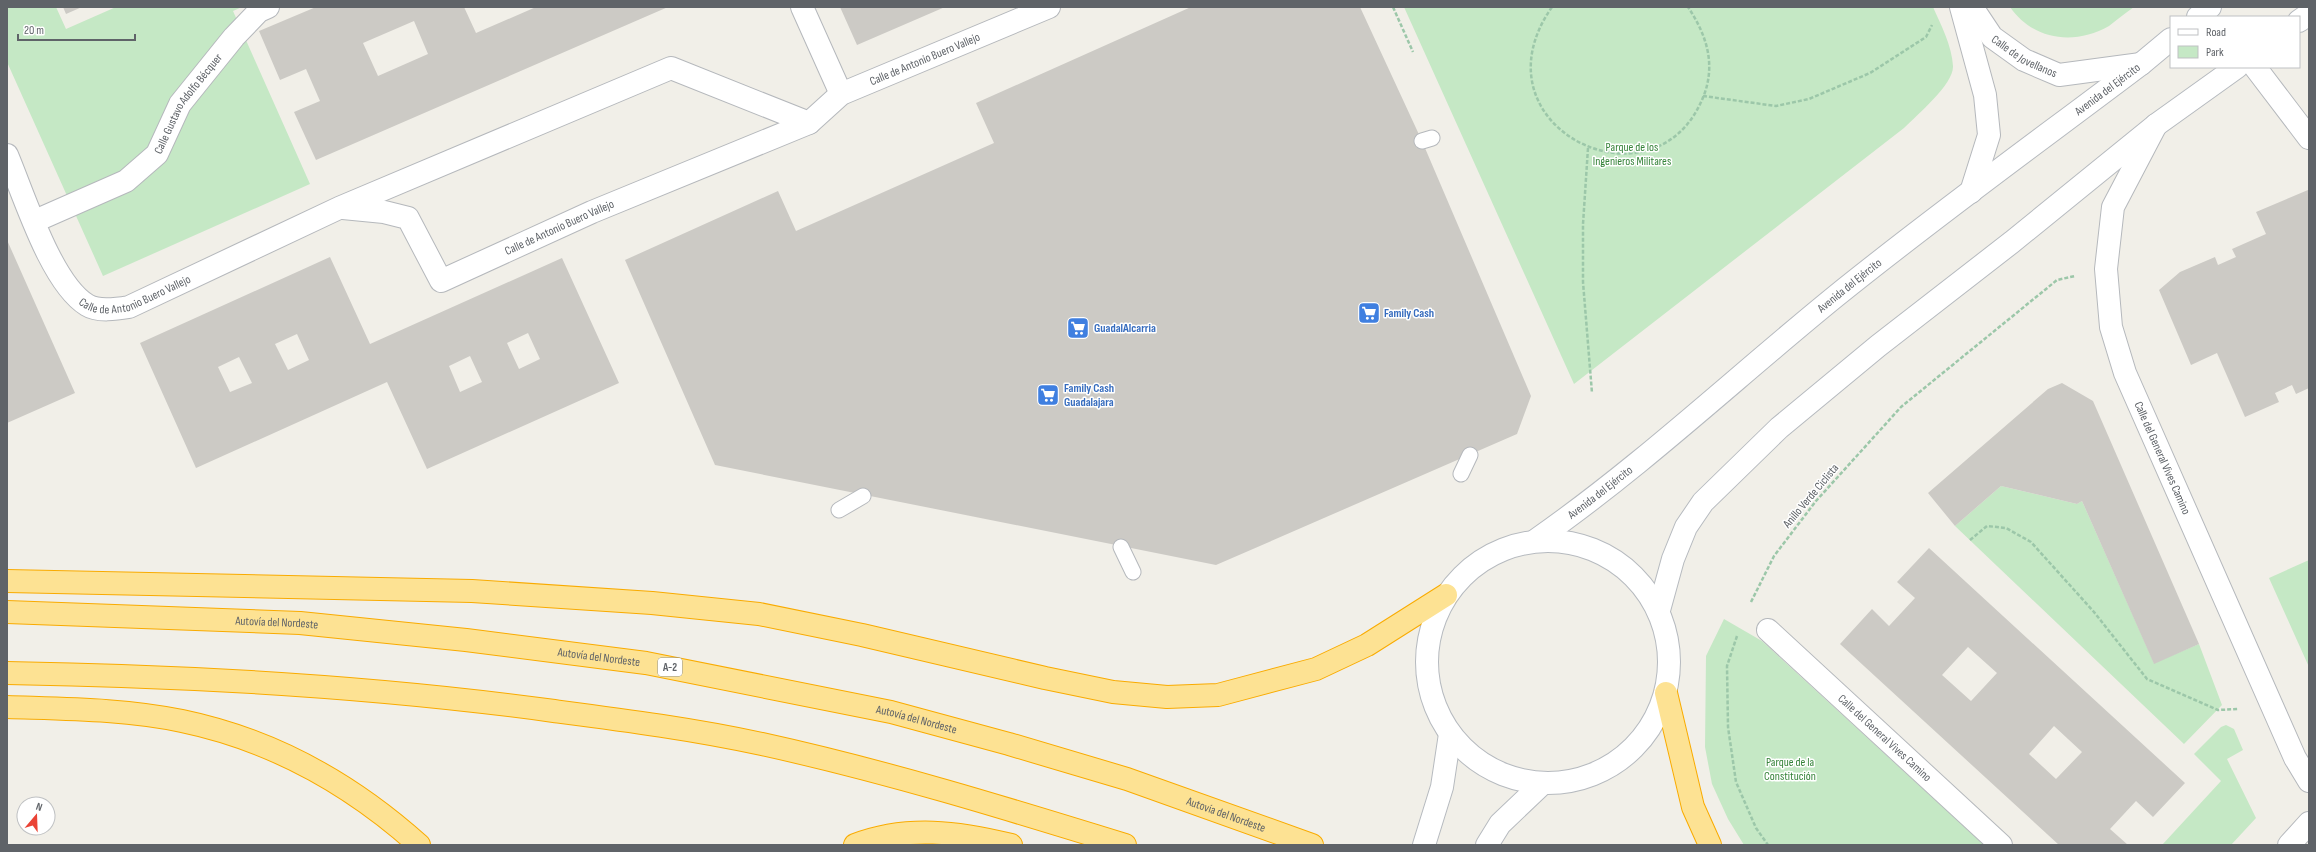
<svg xmlns="http://www.w3.org/2000/svg" width="2316" height="852" font-family="'Sofia Sans Condensed',sans-serif">
<rect width="100%" height="100%" fill="#f1efe8"/>
<path fill="#c5e8c5" d="M 7,7 L 56,7 L 66,29 L 116,7 L 242,7 L 233,11 L 310,184 L 103,276 L 7,62 Z
M 1404,7 L 1933,7 C 1941,25 1952,46 1953,66 C 1954,84 1917,115 1904,128 L 1574,384 Z
M 2010,7 L 2134,7 C 2125,13 2117,20 2109,26 C 2074,46 2033,40 2010,7 Z
M 2001,486 L 2077,504 L 2082,501 L 2154,663 L 2199,644 L 2222,705 L 2184,744 L 1955,526 Z
M 2309,560 L 2309,667 L 2269,578 Z
M 1724,619 L 1762,641 L 1984,845 L 1744,845 L 1728,819 L 1712,784 L 1705,747 L 1706,656 Z
M 2226,725 L 2234,729 L 2243,750 L 2227,759 L 2256,818 L 2231,845 L 2162,845 L 2221,781 L 2194,754 L 2221,727 Z"/>
<path fill="#cccac5" fill-rule="evenodd" d="M 63,7 L 82,7 L 66,14 Z
M 316,7 L 464,7 L 476,33 L 536,7 L 668,7 L 316,160 L 294,112 L 320,101 L 306,69 L 280,80 L 259,31 ZM 414,21 L 428,54 L 378,76 L 363,43 Z
M 840,7 L 945,7 L 857,45 Z
M 1191,7 L 1360,7 L 1422,141 L 1531,396 L 1517,434 L 1216,565 L 715,465 L 625,260 L 778,191 L 796,231 L 994,143 L 976,103 Z
M 2308,190 L 2309,388 L 2296,394 L 2292,385 L 2275,393 L 2279,402 L 2245,417 L 2217,353 L 2191,365 L 2159,290 L 2180,272 L 2215,257 L 2218,265 L 2236,257 L 2232,249 L 2266,234 L 2256,212 Z
M 7,240 L 75,393 L 7,423 Z
M 330,257 L 370,344 L 562,258 L 619,383 L 427,469 L 387,382 L 196,468 L 140,343 ZM 528,333 L 540,359 L 519,369 L 507,343 ZM 297,334 L 309,360 L 288,370 L 275,344 ZM 470,356 L 482,382 L 460,392 L 449,366 ZM 239,357 L 252,383 L 230,392 L 218,367 Z
M 2062,383 L 2093,401 L 2199,644 L 2154,664 L 2082,501 L 2077,504 L 2001,486 L 1955,526 L 1928,493 L 2048,389 Z
M 1929,548 L 2185,783 L 2153,817 L 2136,801 L 2110,829 L 2128,845 L 2059,845 L 1840,644 L 1872,609 L 1889,626 L 1915,598 L 1897,582 ZM 1968,647 L 1997,673 L 1971,701 L 1942,675 ZM 2054,726 L 2082,752 L 2056,779 L 2029,754 Z"/>
<g fill="none" stroke-linecap="round" stroke-linejoin="round">
<g stroke="#b5b8bc" stroke-width="17">
<path id="lane" d="M 1422,141 L 1432,138
M 1461,474 L 1470,455
M 839,510 L 863,496
M 1121,547 L 1133,572"/>
</g>
<g stroke="#b5b8bc" stroke-width="24">
<g id="street">
<path d="M 802,7 L 841,94"/>
<path d="M 1961,7 L 1985,95 L 1989,135 L 1971,192"/>
<path id="s1" d="M 1972,7 L 1992,37 L 2024,60 L 2059,75 L 2141,64"/>
<path d="M 2255,67 L 2309,138"/>
<path id="s2" d="M 2156,125 L 2113,207 L 2106,269 L 2111,327 L 2125,373 L 2295,758 L 2309,781"/>
<path id="s3" d="M 7,155 C 24,195 51,283 87,305 C 98,312 117,309 129,307 L 339,208 L 671,68 L 809,123 L 841,94 L 1049,7"/>
<path id="s4" d="M 343,208 L 384,212 L 408,218 L 441,281 L 592,212 L 809,123"/>
<path id="s5" d="M 35,221 L 126,181 L 157,154 L 180,104 L 234,37 L 259,11 L 268,7"/>
<path id="s6" d="M 1768,630 L 2001,845"/>
<path d="M 2289,845 L 2309,823"/>
</g>
</g>
<g stroke="#b6babf" stroke-width="24">
<g id="secondary">
<path d="M 2198,17 L 2210,7"/>
<path d="M 2299,21 L 2309,14"/>
<path id="s7" d="M 1536,540 C 1642,466 1735,378 1836,296 C 1935,216 2039,141 2141,64 L 2171,39"/>
<circle cx="1548" cy="662" r="121"/>
<path d="M 1659,610 L 1673,559 L 1686,527 L 1703,502 L 1779,428 L 1878,346 L 2012,242 L 2156,125 L 2237,67"/>
<path d="M 1424,845 L 1442,787 L 1450,734"/>
<path d="M 1487,845 L 1500,824 L 1542,784"/>
</g>
</g>
<g stroke="#f9ab00" stroke-width="24">
<g id="highway">
<path d="M 7,581 L 472,591 L 652,603 L 759,614 L 862,635 L 1045,678 L 1113,692 L 1167,697 L 1218,695 L 1316,669 L 1367,645 L 1446,595"/>
<path id="s8" d="M 7,612 L 300,623 L 466,640 L 646,663 L 891,712 L 1009,744 L 1127,779 L 1312,845"/>
<path d="M 7,673 C 190,676 372,686 554,711 C 623,720 693,729 762,744 C 885,771 1005,808 1125,845"/>
<path d="M 1666,693 L 1693,807 L 1710,845"/>
<path d="M 7,707 C 65,709 125,709 182,721 C 273,740 350,783 419,845"/>
<path d="M 855,845 C 907,825 959,832 1011,845"/>
</g>
</g>
<path stroke="#9cc7a9" stroke-width="2.5" stroke-dasharray="4 2" stroke-linecap="butt" d="M 1393,7 L 1413,52
M 1552,7 C 1468,127 1657,218 1704,95 C 1716,63 1706,34 1688,7
M 1703,96 L 1776,106 L 1809,99 L 1870,73 L 1926,37 L 1932,25
M 1588,148 L 1583,224 L 1583,282 L 1592,393
M 1970,540 L 1987,526 L 2006,528 L 2031,542 L 2094,612 L 2147,679 L 2218,710 L 2238,709
M 1751,602 L 1774,556 L 1816,501 L 1901,407 L 2057,280 L 2075,276
M 1737,636 L 1727,666 L 1728,727 L 1736,782 L 1756,828 L 1768,845"/>
<use href="#lane" stroke="#fff" stroke-width="15"/>
<use href="#street" stroke="#fff" stroke-width="22"/>
<use href="#secondary" stroke="#fff" stroke-width="22"/>
<use href="#highway" stroke="#fde293" stroke-width="22"/>
</g>
<defs>
<g id="supermarket-square" transform="scale(1.15)"><rect x="-9" y="-9" width="18" height="18" rx="4" fill="#3f7fe0" stroke="#fff"/><path d="M-6-5.5h2.5l.6 2H6L4.5 2H-2.5L-4.4-4H-6ZM-1.5 3.2a1.3 1.3 0 1 0 .1 0ZM3 3.2a1.3 1.3 0 1 0 .1 0Z" fill="#fff"/></g>
</defs>
<g fill-rule="evenodd">
<use href="#supermarket-square" x="1369" y="313"/>
<use href="#supermarket-square" x="1078" y="328"/>
<use href="#supermarket-square" x="1048" y="395"/>
</g>
<g text-anchor="middle" dominant-baseline="central" stroke-width="3" stroke-linejoin="round" paint-order="stroke">
<rect fill="#fff" stroke="#8f9295" stroke-width="1" x="658" y="658" width="24" height="18" rx="3"/>
<g font-size="11" font-weight="bold" fill="#5f6368">
<text x="670" y="667">A-2</text>
</g>
<g font-size="12" fill="#5f6368" stroke="#fff">
<text stroke="none"><textPath href="#s1" startOffset="74">Calle de Jovellanos</textPath></text>
<text stroke="none"><textPath href="#s3" startOffset="1090">Calle de Antonio Buero Vallejo</textPath></text>
<text stroke="none"><textPath href="#s7" startOffset="728">Avenida del Ejército</textPath></text>
<text stroke="none"><textPath href="#s5" startOffset="200">Calle Gustavo Adolfo Bécquer</textPath></text>
<text stroke="none"><textPath href="#s4" startOffset="267">Calle de Antonio Buero Vallejo</textPath></text>
<text stroke="none"><textPath href="#s3" startOffset="223">Calle de Antonio Buero Vallejo</textPath></text>
<text stroke="none"><textPath href="#s7" startOffset="404">Avenida del Ejército</textPath></text>
<text stroke="none"><textPath href="#s2" startOffset="354">Calle del General Vives Camino</textPath></text>
<text stroke="none"><textPath href="#s7" startOffset="80">Avenida del Ejército</textPath></text>
<text transform="translate(1811 496) rotate(-50)">Anillo Verde Ciclista</text>
<text stroke="none"><textPath href="#s8" startOffset="270">Autovía del Nordeste</textPath></text>
<text stroke="none"><textPath href="#s8" startOffset="594">Autovía del Nordeste</textPath></text>
<text stroke="none"><textPath href="#s8" startOffset="918">Autovía del Nordeste</textPath></text>
<text stroke="none"><textPath href="#s6" startOffset="159">Calle del General Vives Camino</textPath></text>
<text stroke="none"><textPath href="#s8" startOffset="1242">Autovía del Nordeste</textPath></text>
</g>
<g font-size="12" fill="#348238" stroke="#fff">
<text x="1632" y="147">Parque de los<tspan x="1632" dy="14">Ingenieros Militares</tspan></text>
<text x="1790" y="762">Parque de la<tspan x="1790" dy="14">Constitución</tspan></text>
</g>
<g font-size="12" font-weight="bold" fill="#366cbe" stroke="#fff" text-anchor="start">
<text x="1384" y="313">Family Cash</text>
<text x="1094" y="328">GuadalAlcarria</text>
<text x="1064" y="388">Family Cash<tspan x="1064" dy="14">Guadalajara</tspan></text>
</g>
</g>
<rect width="2316" height="852" fill="none" stroke="#5f6368" stroke-width="16"/>
<rect x="2170" y="16" width="130" height="52" fill="#ffffff" stroke="#bfc1c3"/>
<rect x="2178" y="29" width="20" height="6" fill="#ffffff" stroke="#bfc1c3"/>
<text x="2206" y="36" font-size="12" fill="#5f6368">Road</text>
<rect x="2178" y="46" width="20" height="12" fill="#c5e8c5" stroke="#bfc1c3"/>
<text x="2206" y="56" font-size="12" fill="#5f6368">Park</text>
<g transform="translate(36 816) rotate(19)"><circle r="19" fill="#ffffff" stroke="#bfc1c3"/>
<path d="M0-3L7 15L0 10L-7 15Z" fill="#ea4335"/>
<text y="-6" font-size="11" font-weight="bold" text-anchor="middle" fill="#5f6368">N</text>
</g>
<path d="M18 34v6h117v-6" fill="none" stroke="#5f6368" stroke-width="2"/>
<text x="24" y="34" font-size="12" fill="#5f6368" stroke="#ffffff" stroke-width="3" paint-order="stroke">20 m</text>
</svg>
